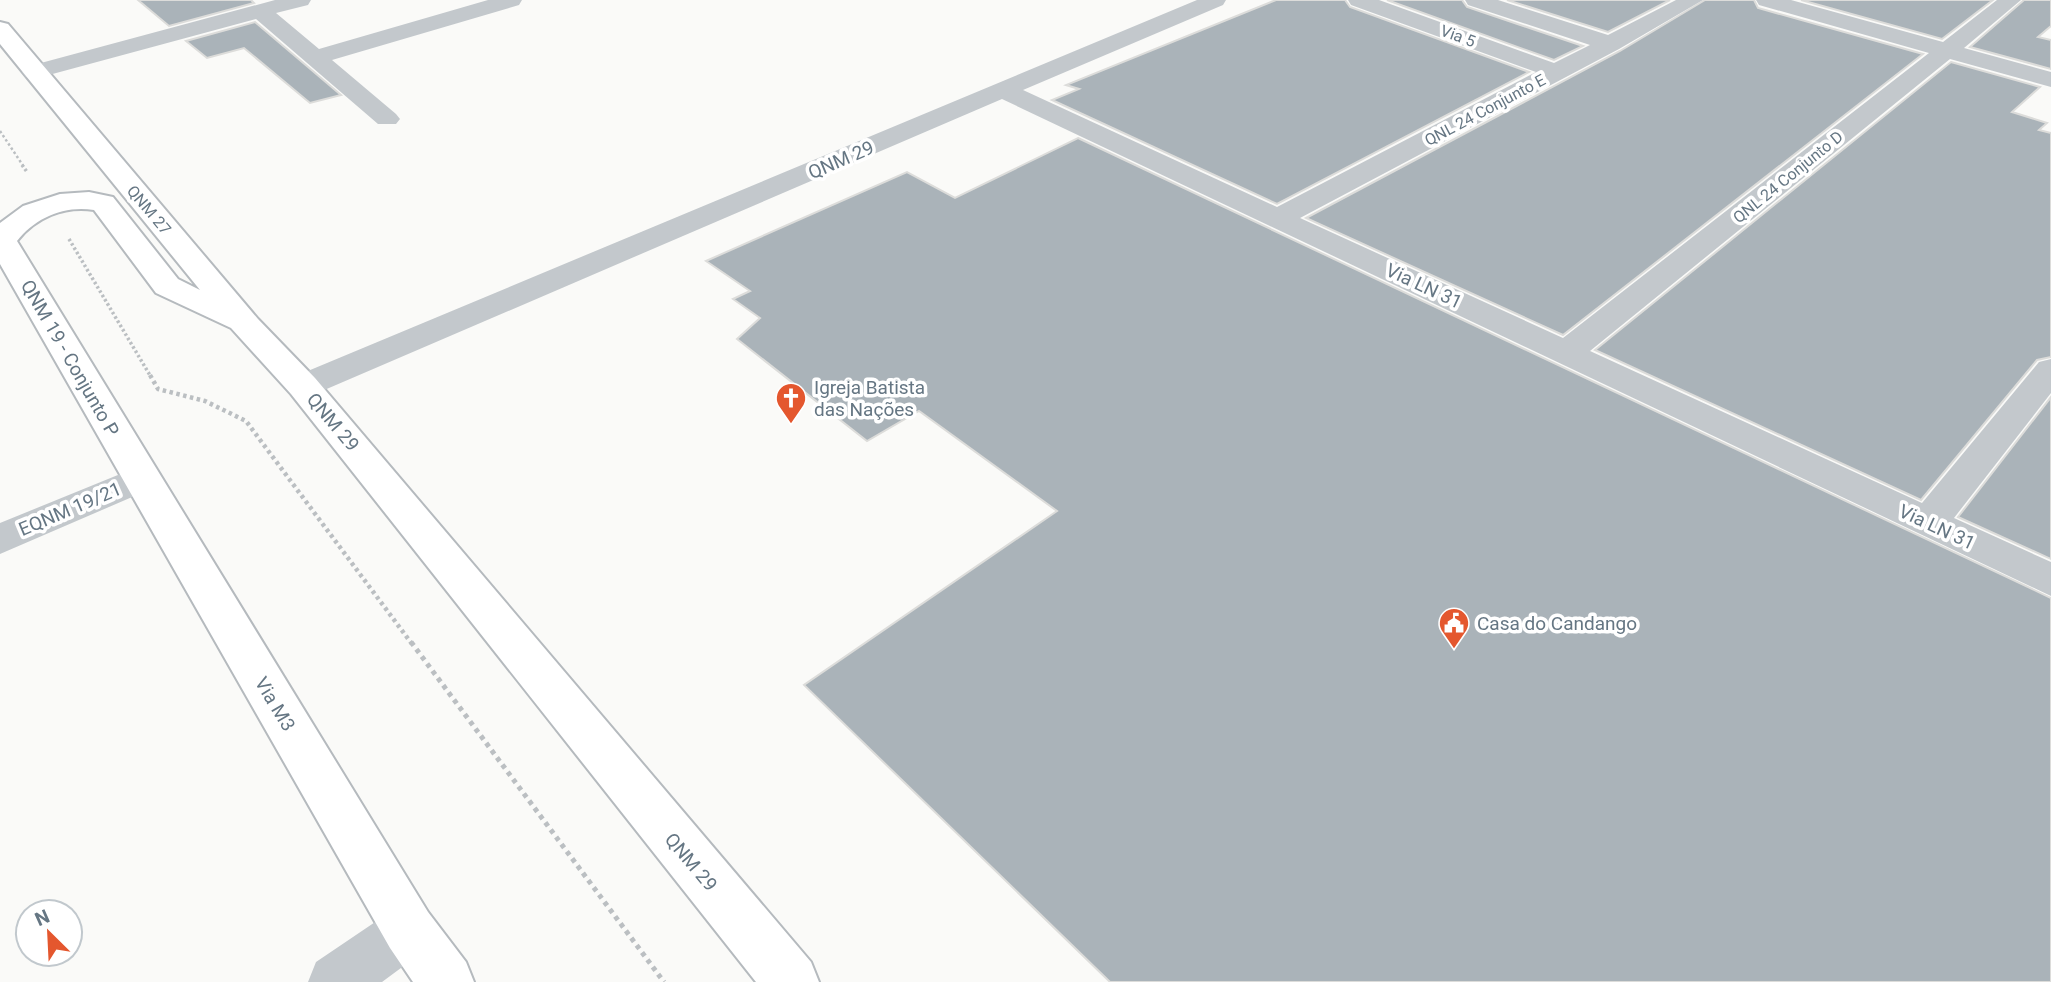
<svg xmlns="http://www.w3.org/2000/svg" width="2051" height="982" font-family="Roboto,sans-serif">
<rect width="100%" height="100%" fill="#fafaf8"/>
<path fill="#aab3b9" stroke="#dcdcda" stroke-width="2" d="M 138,0 L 251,0 L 254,3 L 169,26 Z
M 1276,0 L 1345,0 L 1350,7 L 1529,72 L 1277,204 L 1052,100 L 1079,89 L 1066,85 Z
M 1387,0 L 1462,0 L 1467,7 L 1583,46 L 1554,60 Z
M 1507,0 L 1670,0 L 1608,32 Z
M 1705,0 L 1754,0 L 1758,8 L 1923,54 L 1563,335 L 1306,218 L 1620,51 Z
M 1801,0 L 1993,0 L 1942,39 Z
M 2024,0 L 2051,0 L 2051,26 L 2038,37 L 2051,40 L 2051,69 L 1970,47 Z
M 255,22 L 341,95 L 310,103 L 244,48 L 207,58 L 186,41 Z
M 1951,62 L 2040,87 L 2012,112 L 2047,123 L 2039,130 L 2051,133 L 2051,357 L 2037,360 L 1921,500 L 1595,350 Z
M 1078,138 L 2051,598 L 2051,982 L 1110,982 L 804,685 L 1057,511 L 919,411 L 867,441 L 737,339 L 760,318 L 733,299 L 750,291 L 706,261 L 907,172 L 955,198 Z
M 2051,397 L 2051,559 L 1958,517 Z"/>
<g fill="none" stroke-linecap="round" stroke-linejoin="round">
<g stroke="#b5babe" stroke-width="4">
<path id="major" d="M 0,22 L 8,24 L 258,319 L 315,378 L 811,962 L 819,982 L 756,982 L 291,394 L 231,328 L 156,293 L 94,210 C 64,205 35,218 17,241 L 428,912 L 466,962 L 474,982 L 413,982 L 390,948 L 0,264 L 0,223 L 23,206 L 60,194 L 89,192 L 113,197 L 178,279 L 200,290 L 0,44 Z"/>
</g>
<path stroke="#bbbfc2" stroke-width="2.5" stroke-dasharray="2.5 2.5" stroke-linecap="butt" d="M 0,131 L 24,167"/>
<path stroke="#bbbfc2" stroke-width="3.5" stroke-dasharray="2.5 2.5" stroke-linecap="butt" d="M 22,165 L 27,172
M 69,239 L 151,377"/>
<path stroke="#bbbfc2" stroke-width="4.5" stroke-dasharray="3.5 3.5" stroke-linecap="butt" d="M 150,375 L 158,389 L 205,401 L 246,421 L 412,644"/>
<path stroke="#bbbfc2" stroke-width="5" stroke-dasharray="4.5 4.5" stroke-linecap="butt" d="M 411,642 L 664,982"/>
<path fill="#c3c8cc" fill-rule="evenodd" d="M 275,0 L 311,0 L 308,5 L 276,13 L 319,49 L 488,0 L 522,0 L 519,5 L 332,60 L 396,114 L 400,119 L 396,124 L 378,124 L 256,19 L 34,79 L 26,77 L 22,72 L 26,67 Z
M 1197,0 L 1226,0 L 1223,5 L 1023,90 L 1277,207 L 1536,72 L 1351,5 L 1348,0 L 1379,0 L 1554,63 L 1590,45 L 1468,5 L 1465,0 L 1498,0 L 1608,35 L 1676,0 L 1703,0 L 1619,49 L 1300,218 L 1563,338 L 1929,53 L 1759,5 L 1756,0 L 1791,0 L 1943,42 L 1997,0 L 2021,0 L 1964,48 L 2051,72 L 2051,87 L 1950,59 L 1590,351 L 1922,503 L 2039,362 L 2051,359 L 2051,393 L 1954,518 L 2051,562 L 2051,596 L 1002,99 L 315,394 L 303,397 L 291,394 L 286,386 L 291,378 Z
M 140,466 L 153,470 L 159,479 L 153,488 L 0,554 L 0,523 Z
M 409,904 L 428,912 L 436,930 L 428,948 L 382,982 L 308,982 L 316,962 L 390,912 Z"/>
<use href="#major" fill="#fff" fill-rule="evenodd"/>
</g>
<defs>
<g id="church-pin" transform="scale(1.575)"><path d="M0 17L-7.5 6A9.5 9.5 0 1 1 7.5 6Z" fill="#e4572e" stroke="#fff"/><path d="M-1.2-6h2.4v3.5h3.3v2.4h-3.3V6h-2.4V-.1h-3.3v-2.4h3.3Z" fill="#fff"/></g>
<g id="civic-pin" transform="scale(1.575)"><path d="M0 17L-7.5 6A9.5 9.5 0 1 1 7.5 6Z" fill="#e4572e" stroke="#fff"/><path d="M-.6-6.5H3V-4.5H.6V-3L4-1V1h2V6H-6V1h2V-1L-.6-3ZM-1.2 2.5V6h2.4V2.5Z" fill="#fff"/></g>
</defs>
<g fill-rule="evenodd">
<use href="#church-pin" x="791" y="398"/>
<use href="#civic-pin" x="1454" y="623"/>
</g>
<g text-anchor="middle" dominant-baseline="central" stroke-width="7" stroke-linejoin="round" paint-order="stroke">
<g font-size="16" fill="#657683" stroke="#fff">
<text transform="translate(1458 36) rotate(20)">Via 5</text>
<text transform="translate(1485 110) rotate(-28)">QNL 24 Conjunto E</text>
<text transform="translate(1788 177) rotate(-39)">QNL 24 Conjunto D</text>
<text transform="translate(149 210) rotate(50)">QNM 27</text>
</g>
<g font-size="19" fill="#657683" stroke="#fff">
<text transform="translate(841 160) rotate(-23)">QNM 29</text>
<text transform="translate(1424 286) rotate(25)">Via LN 31</text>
<text transform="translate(70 358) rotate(60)">QNM 19 - Conjunto P</text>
<text transform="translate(333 422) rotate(50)">QNM 29</text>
<text transform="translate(70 509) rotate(-23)">EQNM 19/21</text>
<text transform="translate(1937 527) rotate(25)">Via LN 31</text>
<text transform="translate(275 704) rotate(59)">Via M3</text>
<text transform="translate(691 862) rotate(50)">QNM 29</text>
</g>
<g font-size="19" fill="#657683" stroke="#fff" text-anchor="start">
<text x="814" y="387">Igreja Batista<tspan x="814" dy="22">das Nações</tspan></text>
<text x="1477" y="623">Casa do Candango</text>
</g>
</g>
<g transform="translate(49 933) rotate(336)"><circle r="33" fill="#ffffff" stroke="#c1c8cd" stroke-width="2"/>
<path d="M0-5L12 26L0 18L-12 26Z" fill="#e4572e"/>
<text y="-10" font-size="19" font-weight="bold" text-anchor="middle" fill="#657683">N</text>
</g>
</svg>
